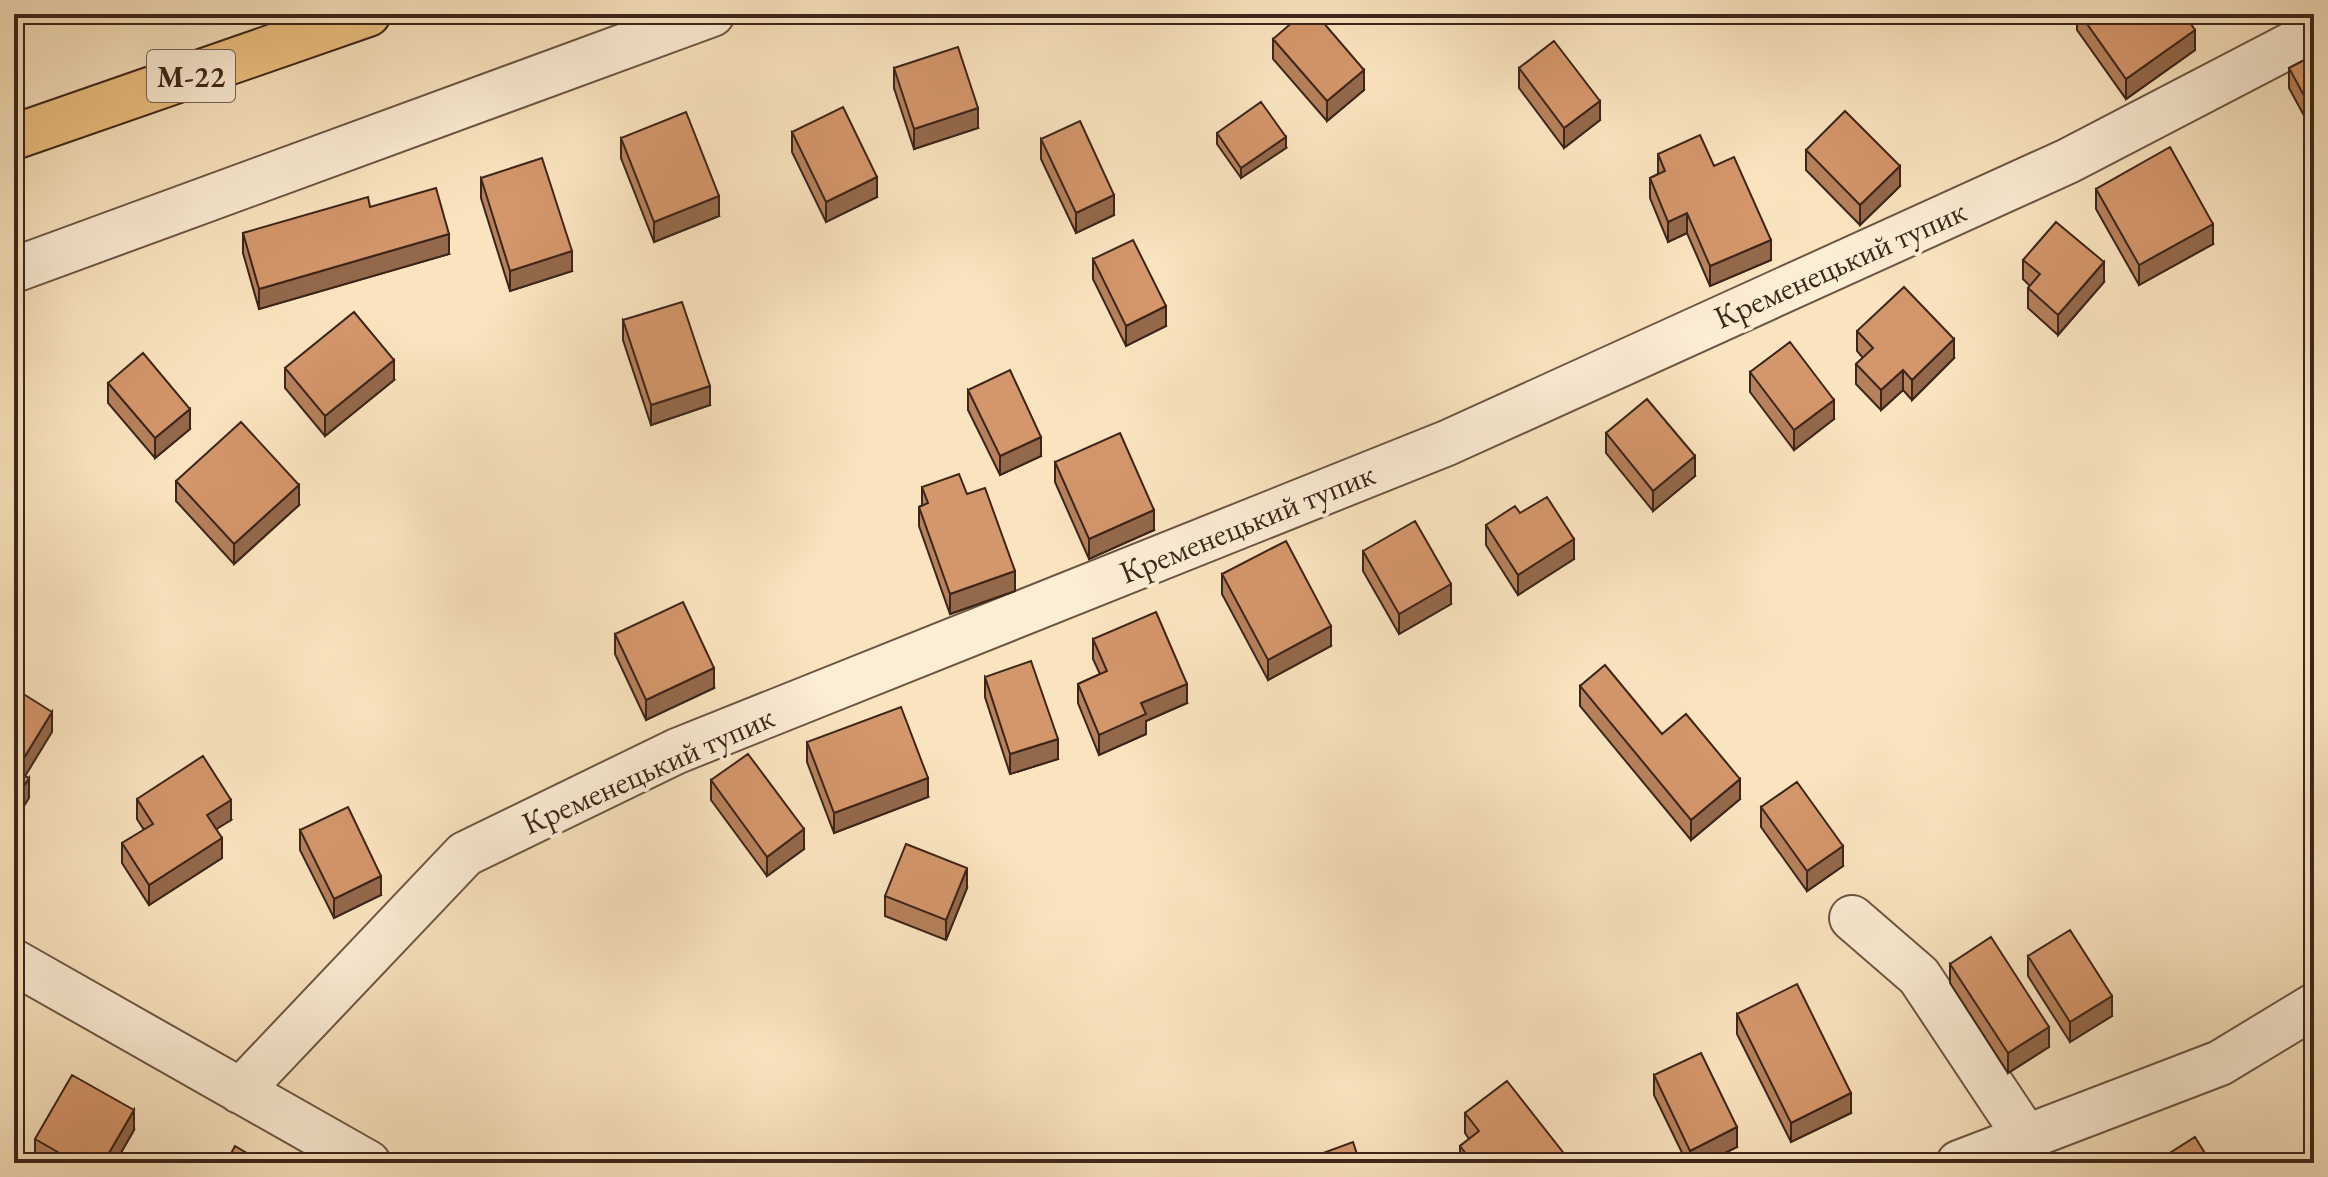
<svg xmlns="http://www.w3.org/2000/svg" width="2328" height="1177" font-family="'EB Garamond',serif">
<rect width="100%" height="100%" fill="#fae4bf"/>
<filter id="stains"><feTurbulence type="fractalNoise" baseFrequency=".0025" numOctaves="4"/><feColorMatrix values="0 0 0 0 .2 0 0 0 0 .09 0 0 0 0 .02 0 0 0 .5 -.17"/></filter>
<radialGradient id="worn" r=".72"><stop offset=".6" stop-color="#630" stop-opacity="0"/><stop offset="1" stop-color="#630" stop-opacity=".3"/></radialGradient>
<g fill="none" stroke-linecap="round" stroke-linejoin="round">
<g stroke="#6c5543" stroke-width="48">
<path id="minor" d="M 14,270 L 712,14
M 1852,918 L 1919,976 L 2026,1137
M 14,962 L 368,1163
M 240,1091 L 465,854 L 677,751 L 1447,443 L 2068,161 L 2314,33
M 1959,1163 L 2220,1063 L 2314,1006"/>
</g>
<g stroke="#3d251a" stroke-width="48">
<path id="highway" d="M 14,137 L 368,14"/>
</g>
<use href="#minor" stroke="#fcedd5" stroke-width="44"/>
<use href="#highway" stroke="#edc280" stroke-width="44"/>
</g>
<path fill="#b6815c" stroke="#3d251a" stroke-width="2" d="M 2077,14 L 2184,14 L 2195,50 L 2126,99 L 2077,30 Z
M 1273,39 L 1364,90 L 1327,121 L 1273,59 Z
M 2314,55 L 2314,134 L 2289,88 L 2289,68 Z
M 894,68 L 978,128 L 914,149 L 894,88 Z
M 1519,68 L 1600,120 L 1564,148 L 1519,88 Z
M 792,132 L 877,197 L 826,222 L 792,152 Z
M 1217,133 L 1286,148 L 1241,178 L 1217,144 Z
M 621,138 L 719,216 L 654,242 L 621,158 Z
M 1041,139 L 1114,215 L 1076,233 L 1041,159 Z
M 1806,150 L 1900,186 L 1860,225 L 1806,170 Z
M 1658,154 L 1714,166 L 1771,260 L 1710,286 L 1687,233 L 1668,242 L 1650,198 L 1650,178 L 1658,174 Z
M 481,178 L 572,271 L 510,291 L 481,198 Z
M 2096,189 L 2213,244 L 2139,285 L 2096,209 Z
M 370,207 L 449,254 L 259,309 L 243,253 L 243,233 Z
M 1093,259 L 1166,326 L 1126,346 L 1093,279 Z
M 2023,260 L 2104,282 L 2058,335 L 2028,308 L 2028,288 L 2030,286 L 2023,279 Z
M 623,320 L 710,405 L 651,425 L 623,340 Z
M 1857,331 L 1954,358 L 1912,400 L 1903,390 L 1881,410 L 1856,384 L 1856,364 L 1863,358 L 1857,351 Z
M 285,368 L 394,380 L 325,436 L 285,388 Z
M 1750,372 L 1834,419 L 1794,450 L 1750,392 Z
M 108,383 L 190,429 L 155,458 L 108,403 Z
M 968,390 L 1041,456 L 1000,475 L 968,410 Z
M 1606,433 L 1695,476 L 1653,511 L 1606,453 Z
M 1055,462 L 1154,530 L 1089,559 L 1055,482 Z
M 176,481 L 299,505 L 234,564 L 176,501 Z
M 922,487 L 967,494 L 1015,591 L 950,614 L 919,526 L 919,507 L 922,505 Z
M 1520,513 L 1574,559 L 1518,595 L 1486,545 L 1486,525 Z
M 1363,551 L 1451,604 L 1399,634 L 1363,571 Z
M 1222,574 L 1331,646 L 1268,680 L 1222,594 Z
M 615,634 L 714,688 L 646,720 L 615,654 Z
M 1093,639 L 1187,703 L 1146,721 L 1146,734 L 1099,755 L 1078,703 L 1078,684 L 1100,674 L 1093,659 Z
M 985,677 L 1058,759 L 1010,774 L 985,697 Z
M 1580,686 L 1740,799 L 1691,840 L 1580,706 Z
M 807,742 L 928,797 L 834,833 L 807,762 Z
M 711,780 L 804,849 L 767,876 L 711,800 Z
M 137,799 L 231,820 L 216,829 L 222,858 L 149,905 L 122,863 L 122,843 L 144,830 L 137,819 Z
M 1761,807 L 1843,866 L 1807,891 L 1761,827 Z
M 300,830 L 381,895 L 334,918 L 300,850 Z
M 967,888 L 946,940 L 885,916 L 885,896 Z
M 2028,956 L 2112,1016 L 2070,1042 L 2028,976 Z
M 1950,964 L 2049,1047 L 2008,1073 L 1950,983 Z
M 1737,1014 L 1851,1113 L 1791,1142 L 1737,1034 Z
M 1654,1075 L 1737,1147 L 1705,1163 L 1687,1163 L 1654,1095 Z
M 1465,1113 L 1566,1163 L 1460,1163 L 1460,1146 L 1469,1139 L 1465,1133 Z
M 134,1130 L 115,1163 L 42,1163 L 35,1159 L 35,1139 Z"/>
<path fill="#94694b" stroke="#3d251a" stroke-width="2" d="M 2195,30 L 2195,50 L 2126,99 L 2126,79 Z
M 1364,70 L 1364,90 L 1327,121 L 1327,101 Z
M 1600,101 L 1600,120 L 1564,148 L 1564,128 Z
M 978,108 L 978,128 L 914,149 L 914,129 Z
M 1286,137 L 1286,148 L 1241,178 L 1241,168 Z
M 1900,166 L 1900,186 L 1860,225 L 1860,205 Z
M 877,177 L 877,197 L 826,222 L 826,202 Z
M 1114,195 L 1114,215 L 1076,233 L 1076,213 Z
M 719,196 L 719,216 L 654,242 L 654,222 Z
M 1687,213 L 1687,233 L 1668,242 L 1668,222 Z
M 2213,224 L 2213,244 L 2139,285 L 2139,265 Z
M 449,234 L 449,254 L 259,309 L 259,289 Z
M 1771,240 L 1771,260 L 1710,286 L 1710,266 Z
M 572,251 L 572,271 L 510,291 L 510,271 Z
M 2104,262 L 2104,282 L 2058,335 L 2058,315 Z
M 1166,306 L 1166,326 L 1126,346 L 1126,326 Z
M 1954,339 L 1954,358 L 1912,400 L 1912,380 Z
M 394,360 L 394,380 L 325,436 L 325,416 Z
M 1903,370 L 1903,390 L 1881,410 L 1881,390 Z
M 710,386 L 710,405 L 651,425 L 651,405 Z
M 1834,400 L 1834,419 L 1794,450 L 1794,430 Z
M 190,409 L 190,429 L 155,458 L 155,438 Z
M 1041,437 L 1041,456 L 1000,475 L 1000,456 Z
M 1695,456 L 1695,476 L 1653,511 L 1653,491 Z
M 299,485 L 299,505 L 234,564 L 234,544 Z
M 1154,510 L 1154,530 L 1089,559 L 1089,539 Z
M 1574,539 L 1574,559 L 1518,595 L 1518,575 Z
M 1015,571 L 1015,591 L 950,614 L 950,594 Z
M 1451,584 L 1451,604 L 1399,634 L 1399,614 Z
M 1331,626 L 1331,646 L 1268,680 L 1268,660 Z
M 714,668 L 714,688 L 646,720 L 646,700 Z
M 1187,684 L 1187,703 L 1146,721 L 1146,734 L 1099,755 L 1099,735 L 1141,703 Z
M 52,712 L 52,732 L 16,791 L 16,771 Z
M 1058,739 L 1058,759 L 1010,774 L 1010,754 Z
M 29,778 L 29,798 L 14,822 L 14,802 Z
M 928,778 L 928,797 L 834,833 L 834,813 Z
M 1740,779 L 1740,799 L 1691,840 L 1691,820 Z
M 231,800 L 231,820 L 207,835 L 207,815 Z
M 804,829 L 804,849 L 767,876 L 767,857 Z
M 222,838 L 222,858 L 149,905 L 149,885 Z
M 1843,846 L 1843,866 L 1807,891 L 1807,871 Z
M 967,868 L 967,888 L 946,940 L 946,920 Z
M 381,876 L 381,895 L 334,918 L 334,899 Z
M 2112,996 L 2112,1016 L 2070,1042 L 2070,1022 Z
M 2049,1027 L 2049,1047 L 2008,1073 L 2008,1053 Z
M 1851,1093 L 1851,1113 L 1791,1142 L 1791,1123 Z
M 134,1110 L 134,1130 L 115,1163 L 103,1163 Z
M 1737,1127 L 1737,1147 L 1705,1163 L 1690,1163 L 1690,1151 Z
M 1566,1156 L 1566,1163 L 1557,1163 Z"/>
<path fill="#d4966b" stroke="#3d251a" stroke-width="2" d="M 1302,14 L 1316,14 L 1364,70 L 1327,101 L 1273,39 Z
M 2080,14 L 2184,14 L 2195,30 L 2126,79 Z
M 1554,41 L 1600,101 L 1564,128 L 1519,68 Z
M 958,47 L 978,108 L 914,129 L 894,68 Z
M 2314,55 L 2314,114 L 2289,68 Z
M 1261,102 L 1286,137 L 1241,168 L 1217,133 Z
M 843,107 L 877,177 L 826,202 L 792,132 Z
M 1845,111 L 1900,166 L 1860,205 L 1806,150 Z
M 686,112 L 719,196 L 654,222 L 621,138 Z
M 1080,121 L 1114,195 L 1076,213 L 1041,139 Z
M 1700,135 L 1714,166 L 1734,157 L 1771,240 L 1710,266 L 1687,213 L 1668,222 L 1650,178 L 1665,171 L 1658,154 Z
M 2170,147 L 2213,224 L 2139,265 L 2096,189 Z
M 542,158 L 572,251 L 510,271 L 481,178 Z
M 436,188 L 449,234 L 259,289 L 243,233 L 368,197 L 370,207 Z
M 2056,222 L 2104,262 L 2058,315 L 2028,288 L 2040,274 L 2023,260 Z
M 1133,240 L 1166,306 L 1126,326 L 1093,259 Z
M 1904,287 L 1954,339 L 1912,380 L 1903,370 L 1881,390 L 1856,364 L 1873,348 L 1857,331 Z
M 682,302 L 710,386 L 651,405 L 623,320 Z
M 354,312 L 394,360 L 325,416 L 285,368 Z
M 1790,342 L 1834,400 L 1794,430 L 1750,372 Z
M 143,353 L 190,409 L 155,438 L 108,383 Z
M 1010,370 L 1041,437 L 1000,456 L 968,390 Z
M 1647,399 L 1695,456 L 1653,491 L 1606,433 Z
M 241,422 L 299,485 L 234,544 L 176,481 Z
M 1120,433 L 1154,510 L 1089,539 L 1055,462 Z
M 959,474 L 967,494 L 985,488 L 1015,571 L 950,594 L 919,507 L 928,503 L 922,487 Z
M 1547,497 L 1574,539 L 1518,575 L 1486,525 L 1515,506 L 1520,513 Z
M 1415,521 L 1451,584 L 1399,614 L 1363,551 Z
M 1286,541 L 1331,626 L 1268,660 L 1222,574 Z
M 683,602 L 714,668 L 646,700 L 615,634 Z
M 1156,612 L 1187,684 L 1141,703 L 1146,714 L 1099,735 L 1078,684 L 1107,671 L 1093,639 Z
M 1031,661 L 1058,739 L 1010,754 L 985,677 Z
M 1605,665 L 1662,734 L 1686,714 L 1740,779 L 1691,820 L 1580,686 Z
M 14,688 L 52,712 L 16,771 L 29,778 L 14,802 Z
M 901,707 L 928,778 L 834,813 L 807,742 Z
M 748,754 L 804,829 L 767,857 L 711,780 Z
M 203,756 L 231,800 L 207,815 L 222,838 L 149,885 L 122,843 L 153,824 L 137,799 Z
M 1797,782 L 1843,846 L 1807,871 L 1761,807 Z
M 348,807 L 381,876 L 334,899 L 300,830 Z
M 906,844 L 967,868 L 946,920 L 885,896 Z
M 2070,930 L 2112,996 L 2070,1022 L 2028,956 Z
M 1991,937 L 2049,1027 L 2008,1053 L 1950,964 Z
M 1797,984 L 1851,1093 L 1791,1123 L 1737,1014 Z
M 1701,1053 L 1737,1127 L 1690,1151 L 1654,1075 Z
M 72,1075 L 134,1110 L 103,1163 L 77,1163 L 35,1139 Z
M 1507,1081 L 1566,1156 L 1557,1163 L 1473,1163 L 1460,1146 L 1479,1131 L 1465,1113 Z
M 2195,1137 L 2211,1163 L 2154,1163 Z
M 1353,1142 L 1360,1163 L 1296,1163 Z
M 235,1146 L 264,1163 L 226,1163 Z"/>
<g text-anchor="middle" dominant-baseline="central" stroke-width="8" stroke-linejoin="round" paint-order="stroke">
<rect fill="#fcedd5" stroke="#766152" stroke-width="2" x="147" y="50" width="88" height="52" rx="6"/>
<g font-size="30" font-weight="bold" fill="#3d251a">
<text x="191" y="76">М-22</text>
</g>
<g font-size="32" fill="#3d251a" stroke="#fcedd5">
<text transform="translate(1840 264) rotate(-24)">Кременецький тупик</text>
<text transform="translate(1247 523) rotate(-22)">Кременецький тупик</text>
<text transform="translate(648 770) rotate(-24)">Кременецький тупик</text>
</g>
</g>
<rect width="2328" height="1177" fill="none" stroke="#fae4bf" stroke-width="48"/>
<rect x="16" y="16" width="2296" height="1145" fill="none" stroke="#3d251a" stroke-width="4"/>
<rect x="24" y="24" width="2280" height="1129" fill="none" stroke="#3d251a" stroke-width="2"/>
<rect width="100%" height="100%" filter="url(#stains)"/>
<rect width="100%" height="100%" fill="url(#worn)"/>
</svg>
